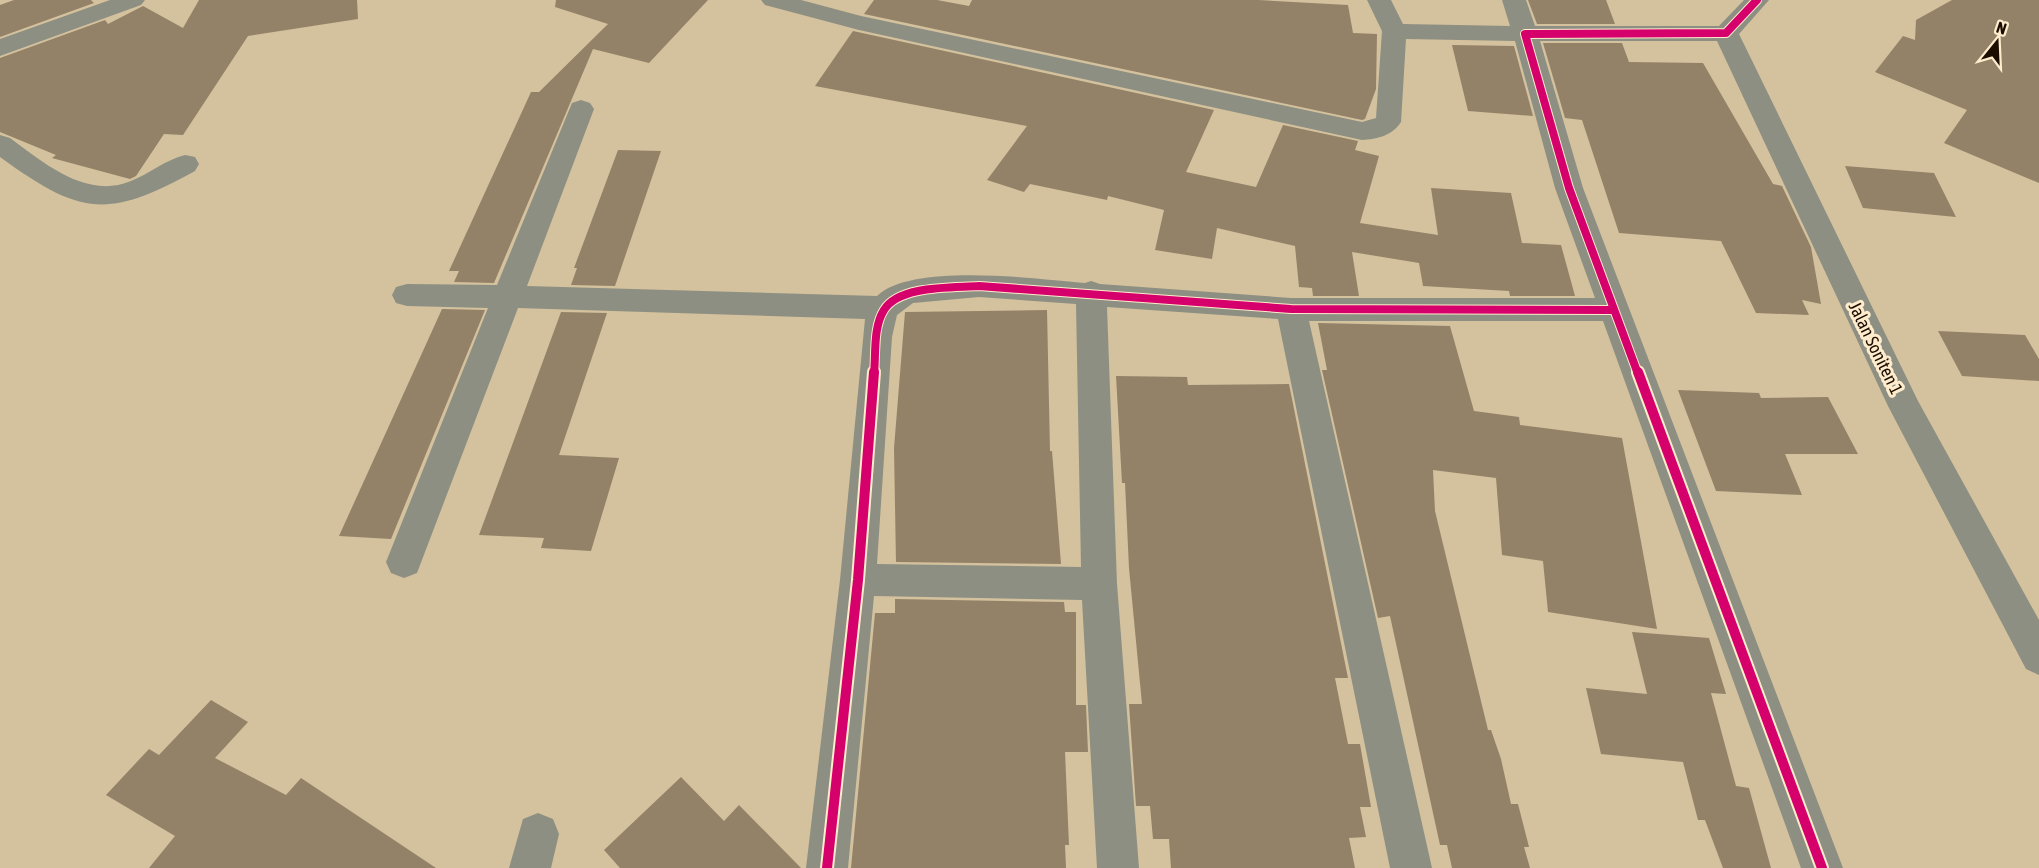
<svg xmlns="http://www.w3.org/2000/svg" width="2039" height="868" font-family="'Asap Condensed',sans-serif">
<rect width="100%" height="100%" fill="#d4c19d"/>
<path fill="#948268" d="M 14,0 L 91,0 L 94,3 L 0,37 L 0,5 Z
M 199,0 L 357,0 L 358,19 L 248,36 L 183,135 L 164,134 L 136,176 L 130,179 L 52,158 L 56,155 L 0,132 L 0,58 L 105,20 L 108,24 L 143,6 L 183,28 Z
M 556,0 L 708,0 L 649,63 L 593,49 L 494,283 L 454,282 L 459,271 L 449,271 L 531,92 L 539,92 L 608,24 L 555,7 Z
M 874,0 L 937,0 L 969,6 L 972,0 L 1258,0 L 1348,5 L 1353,33 L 1377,34 L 1376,89 L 1365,119 L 1362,120 L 864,14 Z
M 1528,0 L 1606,0 L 1615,24 L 1537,24 Z
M 1952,0 L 2039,0 L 2039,183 L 1944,143 L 1967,110 L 1875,72 L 1903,36 L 1915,40 L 1916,20 Z
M 853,31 L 1214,110 L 1186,172 L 1256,187 L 1283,125 L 1358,141 L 1355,150 L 1379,156 L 1360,223 L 1438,235 L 1431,188 L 1511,193 L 1522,243 L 1561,245 L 1575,296 L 1510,296 L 1509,291 L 1423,286 L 1419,263 L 1352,252 L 1359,296 L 1313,296 L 1312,288 L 1299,287 L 1295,246 L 1217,228 L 1212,259 L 1155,250 L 1164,210 L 1108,196 L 1107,200 L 1030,184 L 1024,192 L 987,180 L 1027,126 L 815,86 Z
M 1543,43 L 1622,43 L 1629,62 L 1703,63 L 1773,184 L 1782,186 L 1811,247 L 1821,304 L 1802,300 L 1809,315 L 1756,313 L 1721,241 L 1619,233 L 1582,120 L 1565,118 Z
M 1452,45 L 1514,46 L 1533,116 L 1468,111 Z
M 618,150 L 661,151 L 615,286 L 571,285 L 577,268 L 574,268 Z
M 1845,166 L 1934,173 L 1956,217 L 1863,208 Z
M 442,309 L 485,310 L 391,539 L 339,536 Z
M 1047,310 L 1050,451 L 1052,451 L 1061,564 L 896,562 L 894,448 L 905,312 Z
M 561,312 L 607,313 L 559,455 L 619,458 L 591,551 L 541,548 L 544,538 L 479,535 Z
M 1318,323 L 1450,326 L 1474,411 L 1519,417 L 1520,425 L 1622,438 L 1657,629 L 1548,612 L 1543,561 L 1502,555 L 1496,478 L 1433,470 L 1435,511 L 1488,730 L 1491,730 L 1501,759 L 1511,804 L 1518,804 L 1529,847 L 1524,847 L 1530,868 L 1452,868 L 1447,845 L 1440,845 L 1390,616 L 1378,618 L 1322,370 L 1327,370 Z
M 1938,331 L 2025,335 L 2039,359 L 2039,381 L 1962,376 Z
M 1116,376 L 1187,377 L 1188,385 L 1289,384 L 1348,678 L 1335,678 L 1348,744 L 1360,744 L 1371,807 L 1360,807 L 1366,837 L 1349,838 L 1355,868 L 1171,868 L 1169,839 L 1153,839 L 1150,806 L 1136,806 L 1129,704 L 1142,704 L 1129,568 L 1125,483 L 1122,483 Z
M 1678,390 L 1759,393 L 1761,398 L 1828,397 L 1858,454 L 1785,454 L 1802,495 L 1716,491 Z
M 895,599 L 1064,602 L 1065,612 L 1076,612 L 1076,705 L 1086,705 L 1088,752 L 1065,752 L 1069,845 L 1065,845 L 1066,868 L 851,868 L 875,613 L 895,613 Z
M 1632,632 L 1709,638 L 1726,694 L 1711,693 L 1736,786 L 1749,788 L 1771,868 L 1723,868 L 1705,820 L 1698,820 L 1683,762 L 1601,754 L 1586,688 L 1647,694 Z
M 211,700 L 248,722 L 215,758 L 286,795 L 301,778 L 436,868 L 149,868 L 175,836 L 106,795 L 149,749 L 159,755 Z
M 681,777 L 724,821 L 739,805 L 801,868 L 620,868 L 604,850 Z"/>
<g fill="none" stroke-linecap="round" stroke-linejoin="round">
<path fill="#8d8f82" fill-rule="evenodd" d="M 110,0 L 145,0 L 141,5 L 0,56 L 0,39 Z
M 761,0 L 801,0 L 861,16 L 1362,122 L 1376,118 L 1382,31 L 1367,0 L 1391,0 L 1403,24 L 1510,26 L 1502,0 L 1526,0 L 1535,26 L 1719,26 L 1744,0 L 1769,0 L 1739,34 L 1918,401 L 2039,620 L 2039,675 L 2026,669 L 1888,406 L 1717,41 L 1540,41 L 1583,188 L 1843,868 L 1801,868 L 1603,321 L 1309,321 L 1432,868 L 1390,868 L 1278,319 L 1107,307 L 1117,584 L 1139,868 L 1097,868 L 1082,600 L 874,596 L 848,868 L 806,868 L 840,580 L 865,319 L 518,308 L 417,573 L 404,578 L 391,573 L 386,562 L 488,308 L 407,306 L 396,303 L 392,295 L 396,287 L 407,284 L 497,285 L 572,103 L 581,100 L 590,103 L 594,109 L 527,286 L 877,296 C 912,262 1038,279 1085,283 L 1091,281 L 1100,284 L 1291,298 L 1595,298 L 1555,188 L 1515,41 L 1406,39 L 1401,122 C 1392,136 1377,139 1362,140 L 859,30 L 765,5 ZM 979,297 L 1076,304 L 1081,567 L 877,564 L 892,337 L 897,315 L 913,303 Z
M 0,135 L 10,138 C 43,162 86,200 131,181 C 149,174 165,160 185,155 L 195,157 L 199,164 L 195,171 C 108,219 81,216 0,157 Z
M 538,813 L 553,819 L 559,834 L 551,868 L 509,868 L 523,819 Z"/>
<g stroke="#feeccc" stroke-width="10">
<path id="cycleway-far1" d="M 874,374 C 876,354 873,327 884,310 C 899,285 953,288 979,286 L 1291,309 L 1613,310
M 1638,374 L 1569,188 L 1525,34 L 1726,33 L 1757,0"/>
</g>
<g stroke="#feeccc" stroke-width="14">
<path id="cycleway" d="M 1638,372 L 1822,868
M 827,868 L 858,580 L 874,372"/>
</g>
<use href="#cycleway-far1" stroke="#d6006c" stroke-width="8"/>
<use href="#cycleway" stroke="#d6006c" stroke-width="10"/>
</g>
<g text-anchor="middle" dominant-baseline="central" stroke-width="6" stroke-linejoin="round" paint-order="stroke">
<g font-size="18" fill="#1b0e00" stroke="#feeccc">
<text transform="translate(1876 348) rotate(64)">Jalan Soniten 1</text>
</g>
</g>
<g transform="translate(1997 42) rotate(18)" stroke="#feeccc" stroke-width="4.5" paint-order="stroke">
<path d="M0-4.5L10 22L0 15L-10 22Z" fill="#1b0e00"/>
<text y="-9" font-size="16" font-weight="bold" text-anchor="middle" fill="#1b0e00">N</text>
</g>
</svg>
